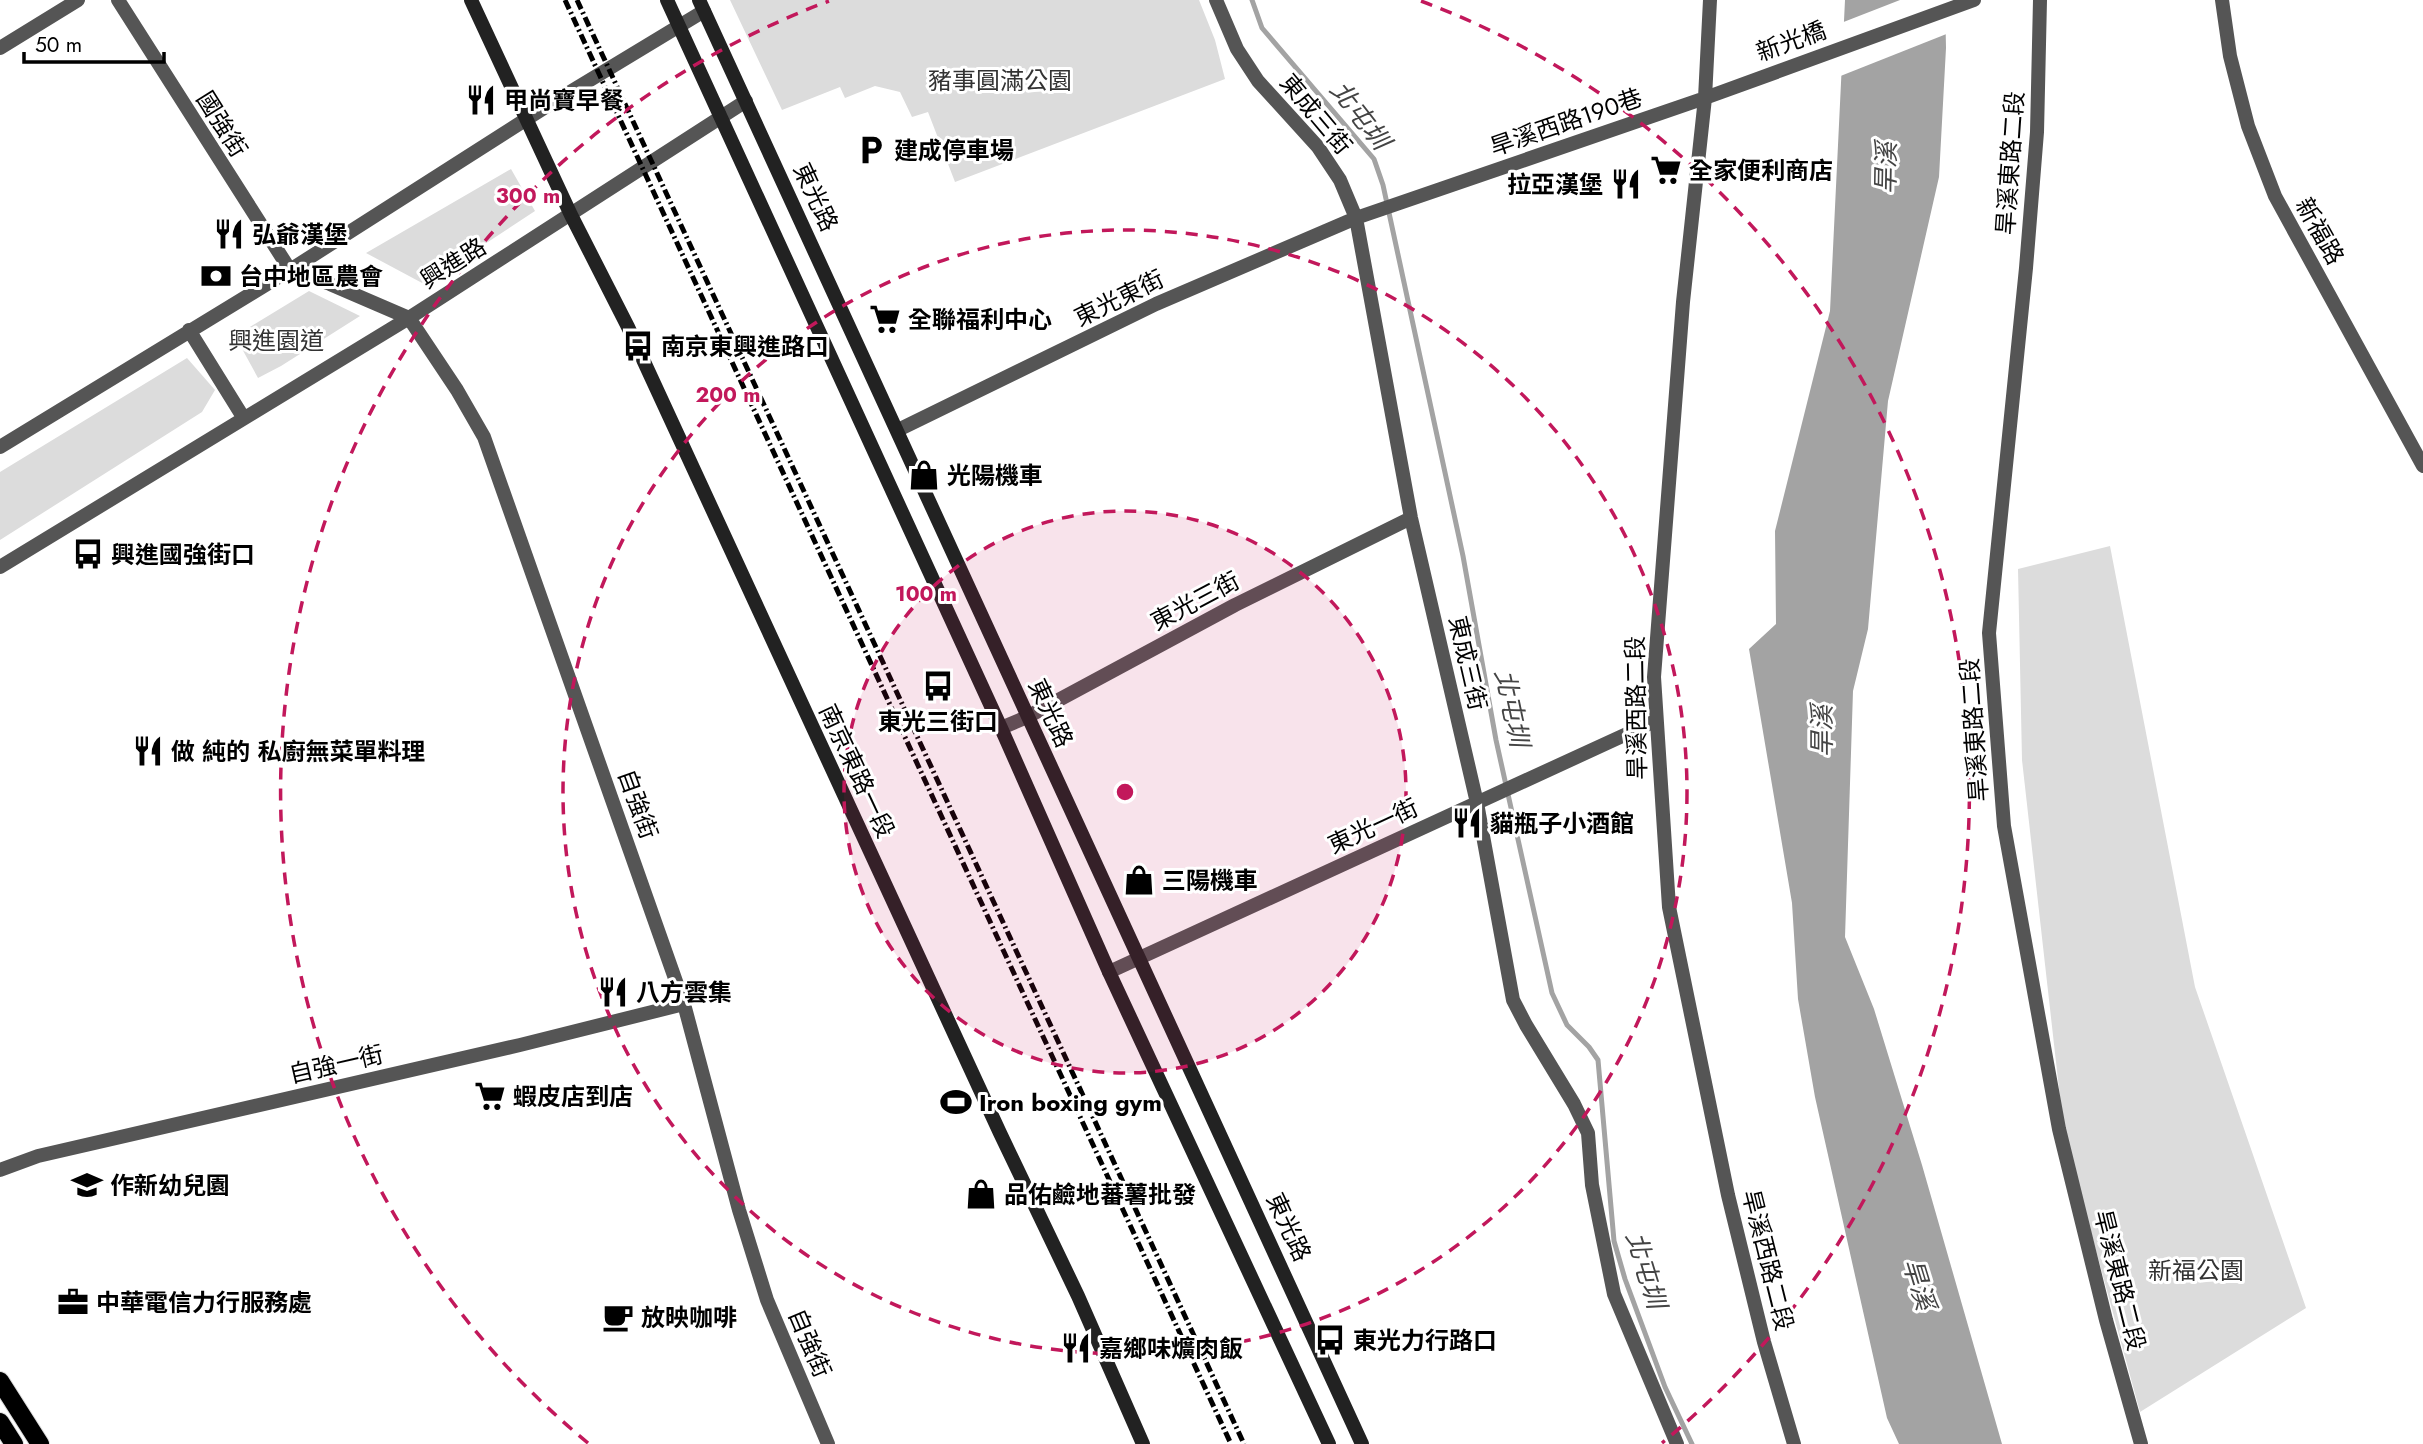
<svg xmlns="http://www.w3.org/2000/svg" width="2423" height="1444" font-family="Jost,'Noto Sans TC',sans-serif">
<rect width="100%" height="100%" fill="#fff"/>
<path fill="#dcdcdc" d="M 730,0 L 1199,0 L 1215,40 L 1225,79 L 955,182 L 928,112 L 912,117 L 900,92 L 875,86 L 845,98 L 840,87 L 782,110 Z
M 511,169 L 535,211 L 424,284 L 366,253 Z
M 309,291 L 360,316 L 281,366 L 258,378 L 235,336 Z
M 187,358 L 215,390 L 202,412 L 0,540 L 0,472 Z
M 2110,546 L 2195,987 L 2306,1308 L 2140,1412 L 2064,1133 L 2022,760 L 2018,569 Z"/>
<path fill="#a3a3a3" d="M 1845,0 L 1945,0 L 1946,48 L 1939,177 L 1888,401 L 1868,629 L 1853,691 L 1845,937 L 1874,1009 L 1922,1165 L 2002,1444 L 1899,1444 L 1887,1418 L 1815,1097 L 1798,999 L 1792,903 L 1749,649 L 1776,624 L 1775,531 L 1830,311 Z"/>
<path fill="#fff" d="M 1900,0 L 1949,0 L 1949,33 L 1838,77 L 1841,23 Z"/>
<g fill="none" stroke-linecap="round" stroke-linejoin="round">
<path stroke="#a3a3a3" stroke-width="5" d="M 1252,0 L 1262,28 L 1374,159 L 1383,185 L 1463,556 L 1496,740 L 1552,993 L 1567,1025 L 1589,1047 L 1598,1060 L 1614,1241 L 1625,1279 L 1665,1387 L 1692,1444"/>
<g stroke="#dbdbdb" stroke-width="20">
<path id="primary" d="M 0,1381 L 40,1444
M 0,1422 L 14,1444"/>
</g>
<path stroke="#555" stroke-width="14" d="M 118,0 L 290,270 L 330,284 L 409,318 L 457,390 L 484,437 L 684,1004 L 739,1210 L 767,1300 L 828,1444
M 1216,0 L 1237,49 L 1258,81 L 1318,147 L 1340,180 L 1356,218 L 1411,518 L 1477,803 L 1513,1000 L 1526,1025 L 1574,1104 L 1588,1133 L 1592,1185 L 1614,1294 L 1677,1444
M 1710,0 L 1705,98 L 1683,302 L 1654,677 L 1669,907 L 1728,1195 L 1764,1342 L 1794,1444
M 2040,0 L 2037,132 L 2026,268 L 1989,633 L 2004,826 L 2059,1129 L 2106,1320 L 2141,1444
M 2222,0 L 2230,56 L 2248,126 L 2275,196 L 2423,466
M 0,48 L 78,0
M 189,330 L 243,417
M 898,430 L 1156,304 L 1356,218 L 1705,98 L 1974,0
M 0,447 L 290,270 L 547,106 L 704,11
M 0,567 L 409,318 L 746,101
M 1001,728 L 1027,717 L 1235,605 L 1411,518
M 1109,972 L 1655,721
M 0,1170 L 38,1156 L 520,1045 L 684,1004"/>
<path stroke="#222" stroke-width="14" d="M 471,0 L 571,215 L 628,327 L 1000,1133 L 1078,1296 L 1143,1444
M 667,0 L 1001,728 L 1109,972 L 1329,1444
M 699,0 L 1362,1444"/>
<use href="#primary" stroke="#000" stroke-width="18"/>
<path stroke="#000" stroke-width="5" stroke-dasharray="10 3.5 2 3.5" stroke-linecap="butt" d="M 565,0 L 1231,1444
M 577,0 L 1244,1444"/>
</g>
<circle cx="1125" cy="792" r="281" fill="#c2185b" fill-opacity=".12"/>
<g fill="none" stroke="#c2185b" stroke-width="3.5" stroke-dasharray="12 9">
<circle cx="1125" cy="792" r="281"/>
<circle cx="1125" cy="792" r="562"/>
<path d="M588 1443A844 844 0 0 1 829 1M1421 1A844 844 0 0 1 1662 1443"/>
</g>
<defs>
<g id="restaurant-bare" transform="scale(2.415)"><path d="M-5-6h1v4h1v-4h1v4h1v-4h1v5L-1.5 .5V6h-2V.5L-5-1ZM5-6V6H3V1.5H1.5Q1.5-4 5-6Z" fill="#000" stroke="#fff" stroke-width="2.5" paint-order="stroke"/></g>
<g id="parking-bare" transform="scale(2.415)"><path d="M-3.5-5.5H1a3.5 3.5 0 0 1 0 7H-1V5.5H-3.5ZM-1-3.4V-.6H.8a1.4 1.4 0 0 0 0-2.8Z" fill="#000" stroke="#fff" stroke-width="2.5" paint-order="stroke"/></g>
<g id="supermarket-bare" transform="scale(2.415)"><path d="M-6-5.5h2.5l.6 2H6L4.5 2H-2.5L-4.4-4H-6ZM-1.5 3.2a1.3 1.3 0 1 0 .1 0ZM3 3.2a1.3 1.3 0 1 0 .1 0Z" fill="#000" stroke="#fff" stroke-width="2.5" paint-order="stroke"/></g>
<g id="bank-bare" transform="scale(2.415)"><path d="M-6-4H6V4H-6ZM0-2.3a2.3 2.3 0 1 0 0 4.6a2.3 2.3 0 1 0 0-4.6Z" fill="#000" stroke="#fff" stroke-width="2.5" paint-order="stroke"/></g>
<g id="bus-bare" transform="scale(2.415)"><path d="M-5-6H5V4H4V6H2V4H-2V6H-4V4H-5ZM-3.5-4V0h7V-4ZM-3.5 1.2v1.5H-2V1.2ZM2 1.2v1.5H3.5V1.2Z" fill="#000" stroke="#fff" stroke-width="2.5" paint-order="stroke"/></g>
<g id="shop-bare" transform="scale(2.415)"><path d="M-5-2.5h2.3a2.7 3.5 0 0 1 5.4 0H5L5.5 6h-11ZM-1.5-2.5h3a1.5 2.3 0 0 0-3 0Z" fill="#000" stroke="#fff" stroke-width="2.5" paint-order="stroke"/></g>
<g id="stadium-bare" transform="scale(2.415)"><path d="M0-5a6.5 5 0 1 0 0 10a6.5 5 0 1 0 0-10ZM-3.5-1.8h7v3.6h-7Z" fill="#000" stroke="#fff" stroke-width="2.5" paint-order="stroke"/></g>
<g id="school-bare" transform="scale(2.415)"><path d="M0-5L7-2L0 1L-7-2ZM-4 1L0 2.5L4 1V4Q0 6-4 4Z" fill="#000" stroke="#fff" stroke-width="2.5" paint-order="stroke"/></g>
<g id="office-bare" transform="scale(2.415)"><path d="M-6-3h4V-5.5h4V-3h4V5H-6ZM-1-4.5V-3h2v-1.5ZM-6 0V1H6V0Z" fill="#000" stroke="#fff" stroke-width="2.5" paint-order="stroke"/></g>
<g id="cafe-bare" transform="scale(2.415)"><path d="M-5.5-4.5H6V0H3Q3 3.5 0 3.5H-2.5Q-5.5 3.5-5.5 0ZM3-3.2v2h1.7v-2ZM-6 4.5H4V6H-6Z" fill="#000" stroke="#fff" stroke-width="2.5" paint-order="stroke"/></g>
</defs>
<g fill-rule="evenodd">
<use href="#restaurant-bare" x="481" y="100"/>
<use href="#parking-bare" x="871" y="150"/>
<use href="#supermarket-bare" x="1666" y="170"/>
<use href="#restaurant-bare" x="1626" y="184"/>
<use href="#restaurant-bare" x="229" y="234"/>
<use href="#bank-bare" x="216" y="276"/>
<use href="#supermarket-bare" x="885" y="319"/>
<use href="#bus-bare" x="638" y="346"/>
<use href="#shop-bare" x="924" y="475"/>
<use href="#bus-bare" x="88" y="554"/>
<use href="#bus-bare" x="938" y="686"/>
<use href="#restaurant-bare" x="148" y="751"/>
<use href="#restaurant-bare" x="1467" y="823"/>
<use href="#shop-bare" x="1139" y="880"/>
<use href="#restaurant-bare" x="613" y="992"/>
<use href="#supermarket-bare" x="490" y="1096"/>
<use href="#stadium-bare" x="956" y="1102"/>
<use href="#school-bare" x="87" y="1185"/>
<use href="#shop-bare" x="981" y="1194"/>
<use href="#office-bare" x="73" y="1302"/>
<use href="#cafe-bare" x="618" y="1317"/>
<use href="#bus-bare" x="1330" y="1340"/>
<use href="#restaurant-bare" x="1076" y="1348"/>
</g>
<g text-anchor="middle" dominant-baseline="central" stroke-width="6" stroke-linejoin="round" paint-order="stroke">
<g font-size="24" fill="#000" stroke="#fff">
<text transform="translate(1791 41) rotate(-20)">新光橋</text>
<text transform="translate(1316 114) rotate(50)">東成三街</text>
<text transform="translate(1566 122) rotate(-19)">旱溪西路190巷</text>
<text transform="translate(222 124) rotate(58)">國強街</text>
<text transform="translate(2010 163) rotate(-86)">旱溪東路二段</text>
<text transform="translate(816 197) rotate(65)">東光路</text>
<text transform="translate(2320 231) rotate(61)">新福路</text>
<text transform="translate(453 263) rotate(-32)">興進路</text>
<text transform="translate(1119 298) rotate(-26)">東光東街</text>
<text transform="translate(1195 601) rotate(-28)">東光三街</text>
<text transform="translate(1468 663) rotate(77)">東成三街</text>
<text transform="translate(1636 708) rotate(-91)">旱溪西路二段</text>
<text transform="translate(1051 713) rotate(65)">東光路</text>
<text transform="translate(1974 730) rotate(-94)">旱溪東路二段</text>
<text transform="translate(857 771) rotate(65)">南京東路一段</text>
<text transform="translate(638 804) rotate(70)">自強街</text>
<text transform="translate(1373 826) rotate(-25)">東光一街</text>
<text transform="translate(336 1064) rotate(-13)">自強一街</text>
<text transform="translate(1289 1227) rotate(65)">東光路</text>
<text transform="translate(1768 1260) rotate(76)">旱溪西路二段</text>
<text transform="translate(2120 1280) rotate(76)">旱溪東路二段</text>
<text transform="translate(810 1343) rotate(67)">自強街</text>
</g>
<g font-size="24" fill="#333" stroke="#fff">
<text x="1000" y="80">豬事圓滿公園</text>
<text x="276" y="340">興進園道</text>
<text x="2196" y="1270">新福公園</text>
</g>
<g font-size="24" font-weight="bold" fill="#000" stroke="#fff" text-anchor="start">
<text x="504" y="100">甲尚寶早餐</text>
<text x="894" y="150">建成停車場</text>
<text x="1689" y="170">全家便利商店</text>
<text x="1603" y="184" text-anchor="end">拉亞漢堡</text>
<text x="252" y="234">弘爺漢堡</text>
<text x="239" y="276">台中地區農會</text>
<text x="908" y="319">全聯福利中心</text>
<text x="661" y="346">南京東興進路口</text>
<text x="947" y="475">光陽機車</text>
<text x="111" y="554">興進國強街口</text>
<text x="938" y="721" text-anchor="middle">東光三街口</text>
<text x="171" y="751">做 純的 私廚無菜單料理</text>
<text x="1490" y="823">貓瓶子小酒館</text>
<text x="1162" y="880">三陽機車</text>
<text x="636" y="992">八方雲集</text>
<text x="513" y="1096">蝦皮店到店</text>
<text x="979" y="1102">Iron boxing gym</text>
<text x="110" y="1185">作新幼兒園</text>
<text x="1004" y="1194">品佑鹼地蕃薯批發</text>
<text x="96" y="1302">中華電信力行服務處</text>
<text x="641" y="1317">放映咖啡</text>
<text x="1353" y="1340">東光力行路口</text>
<text x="1099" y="1348">嘉鄉味爌肉飯</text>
</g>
<g font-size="26" font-style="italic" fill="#444" stroke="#fff">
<text transform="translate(1360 115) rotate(52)">北屯圳</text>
<text transform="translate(1886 168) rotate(-89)">旱溪</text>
<text transform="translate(1512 708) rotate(78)">北屯圳</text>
<text transform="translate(1822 731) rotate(-90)">旱溪</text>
<text transform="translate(1646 1270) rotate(73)">北屯圳</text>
<text transform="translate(1919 1284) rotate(73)">旱溪</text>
</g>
</g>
<circle cx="1125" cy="792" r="10" fill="#c2185b" stroke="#fff" stroke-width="3.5"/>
<g font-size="21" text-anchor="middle" font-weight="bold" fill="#c2185b" stroke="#fff" stroke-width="6" stroke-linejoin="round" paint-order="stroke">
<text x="528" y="203">300 m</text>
<text x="728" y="402">200 m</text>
<text x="926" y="601">100 m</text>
</g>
<path d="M24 52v10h140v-10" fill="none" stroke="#000000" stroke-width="3.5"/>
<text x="35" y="52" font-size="21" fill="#000000" stroke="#ffffff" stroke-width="5" paint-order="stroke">50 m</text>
</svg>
